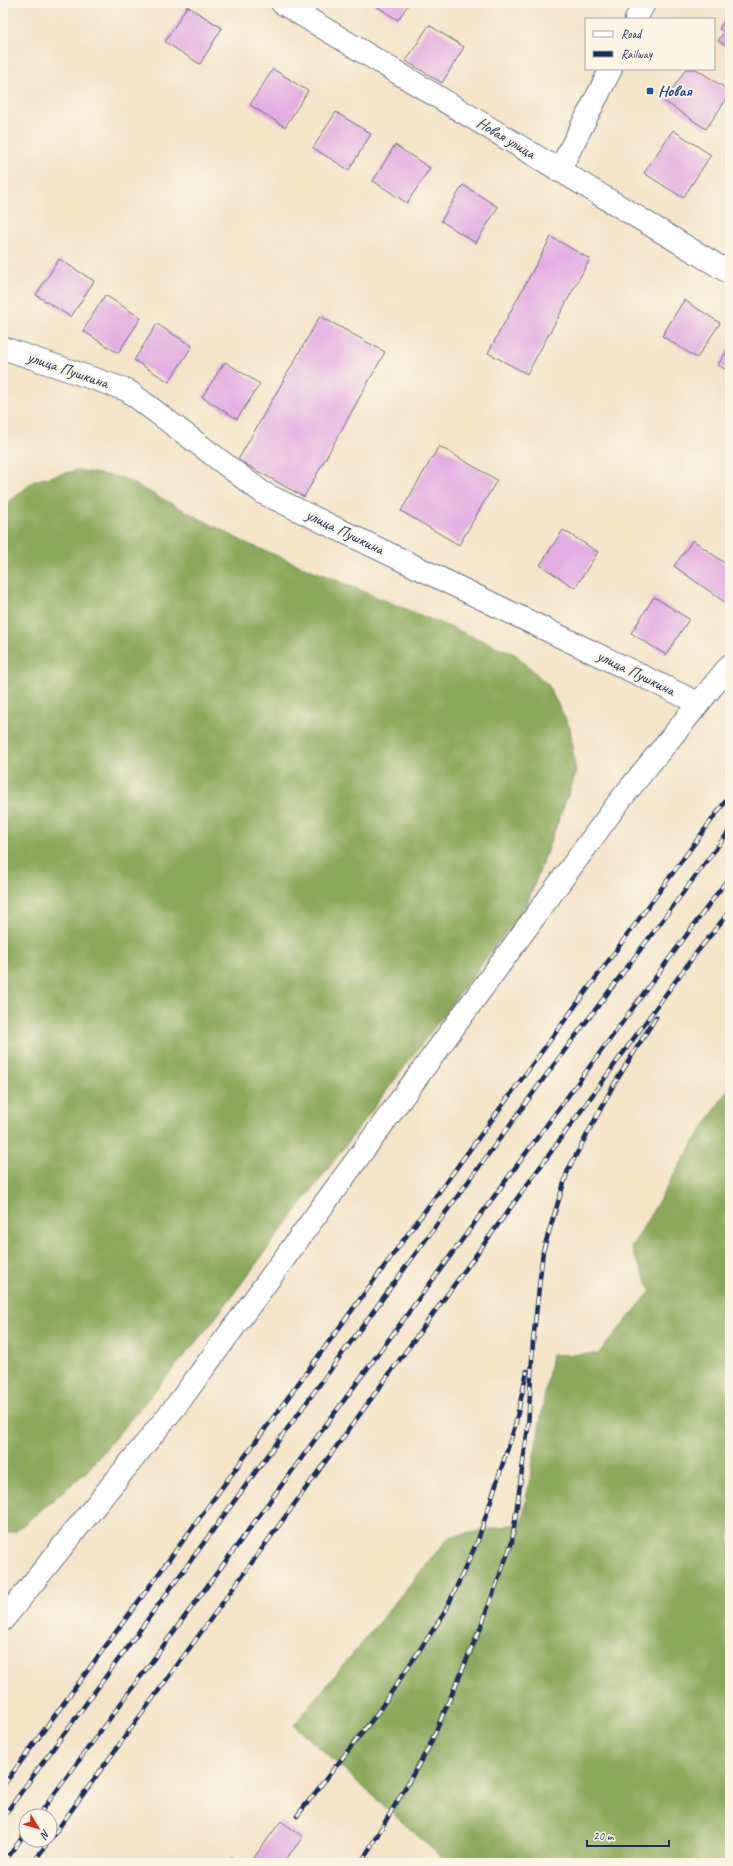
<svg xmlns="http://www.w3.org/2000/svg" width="733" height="1866" font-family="Caveat,sans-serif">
<rect width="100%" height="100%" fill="#fcf5e5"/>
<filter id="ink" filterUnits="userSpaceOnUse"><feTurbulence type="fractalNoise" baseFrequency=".025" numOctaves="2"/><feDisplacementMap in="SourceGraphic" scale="8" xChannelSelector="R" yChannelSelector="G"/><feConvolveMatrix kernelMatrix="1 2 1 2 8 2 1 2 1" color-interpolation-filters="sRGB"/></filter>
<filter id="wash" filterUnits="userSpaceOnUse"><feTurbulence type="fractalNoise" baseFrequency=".012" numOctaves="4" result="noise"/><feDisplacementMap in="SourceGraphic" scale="16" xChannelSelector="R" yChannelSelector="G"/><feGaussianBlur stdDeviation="0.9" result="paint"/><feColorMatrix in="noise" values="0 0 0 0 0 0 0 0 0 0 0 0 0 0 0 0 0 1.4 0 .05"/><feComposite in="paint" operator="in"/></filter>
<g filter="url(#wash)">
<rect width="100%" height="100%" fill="#f4e4c8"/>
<path fill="#8ba95c" stroke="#536c5d" d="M 77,470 L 123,478 L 246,543 L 515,654 L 548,685 L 570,728 L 576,774 L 527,904 L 211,1324 L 86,1472 L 16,1531 L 3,1534 L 3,507 L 34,481 Z
M 730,1086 L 730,1863 L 448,1863 L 294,1725 L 449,1537 L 522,1523 L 552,1355 L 598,1354 L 651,1291 L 631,1248 L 681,1163 Z"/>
<g id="blocks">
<path fill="#e2ade3" d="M 371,3 L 409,3 L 398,20 Z
M 187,6 L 222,28 L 200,64 L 165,42 Z
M 730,11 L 730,48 L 718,41 L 724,32 L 719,29 Z
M 429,25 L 464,47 L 442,83 L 406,61 Z
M 273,69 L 308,91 L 285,127 L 250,105 Z
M 686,69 L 696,69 L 730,91 L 730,94 L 706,129 L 664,101 Z
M 336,112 L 371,134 L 349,170 L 313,148 Z
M 673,130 L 711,155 L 683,198 L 644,173 Z
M 395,145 L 430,168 L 407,203 L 373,181 Z
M 463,185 L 498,207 L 476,243 L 441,221 Z
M 551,237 L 590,259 L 527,374 L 488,353 Z
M 59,259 L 94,281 L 71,317 L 36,295 Z
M 105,295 L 141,318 L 118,353 L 83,331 Z
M 684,300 L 720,323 L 697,358 L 662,336 Z
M 320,316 L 385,352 L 304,497 L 238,460 Z
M 157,324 L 192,346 L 169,382 L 134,360 Z
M 730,346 L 730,372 L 718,365 Z
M 225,362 L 260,384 L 237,419 L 202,397 Z
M 439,446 L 497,480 L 459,545 L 401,511 Z
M 563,530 L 598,552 L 575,588 L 540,565 Z
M 693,540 L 730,567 L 730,606 L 674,566 Z
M 654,597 L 689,619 L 666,655 L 631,633 Z
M 281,1821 L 303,1837 L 283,1863 L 250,1863 Z
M 231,1857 L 239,1863 L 227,1863 Z"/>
</g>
</g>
<g filter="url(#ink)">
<use href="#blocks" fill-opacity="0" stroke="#676e83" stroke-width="1"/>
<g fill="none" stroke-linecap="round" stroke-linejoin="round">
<g stroke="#676e83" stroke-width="24">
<path id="minor" d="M 282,3 L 730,273
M 3,348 L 127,390 L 263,493 L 698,703
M 3,1620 L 179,1402 L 621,799 L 730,665"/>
</g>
<g stroke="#676e83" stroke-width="24">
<path id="tertiary" d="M 636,19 L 644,3
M 559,171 L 611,69"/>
</g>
<use href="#minor" stroke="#fff" stroke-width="22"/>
<use href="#tertiary" stroke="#fff" stroke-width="22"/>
<g stroke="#1b2f5e" stroke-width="4.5">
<path id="rail" d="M 3,1786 L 730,795
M 38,1816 L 730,876
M 297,1816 L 376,1715 L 445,1612 L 478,1540 L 515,1426 L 527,1371
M 3,1817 L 547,1074 L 730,830
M 4,1863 L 26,1832
M 33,1863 L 693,957 L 730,911
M 361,1863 L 429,1747 L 480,1629 L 512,1542 L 528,1427 L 533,1342 L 543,1251 L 568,1170 L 613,1086 L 656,1017"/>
</g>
<use href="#rail" stroke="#fcf5e5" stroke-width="3" stroke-dasharray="9" stroke-linecap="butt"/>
</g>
</g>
<rect fill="#1a4fb4" stroke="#fcf5e5" stroke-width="1.5" x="646" y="87" width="8" height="8" rx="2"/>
<g text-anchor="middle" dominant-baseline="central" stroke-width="4" stroke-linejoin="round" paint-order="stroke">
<g font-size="16" font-weight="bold" fill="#164399" stroke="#fcf5e5" text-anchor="start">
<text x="658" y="91">Новая</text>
</g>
<g font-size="16" fill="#1b2f5e" stroke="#fcf5e5">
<text transform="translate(506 138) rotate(31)">Новая улица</text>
<text transform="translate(68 370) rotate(19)">улица Пушкина</text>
<text transform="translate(345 532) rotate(26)">улица Пушкина</text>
<text transform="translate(636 673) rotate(26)">улица Пушкина</text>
</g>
</g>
<rect width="733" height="1866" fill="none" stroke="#fcf5e5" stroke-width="16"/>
<rect x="585" y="18" width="130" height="52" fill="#fcf5e5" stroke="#a2a6af"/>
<rect x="593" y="31" width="20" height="6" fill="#ffffff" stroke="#a2a6af"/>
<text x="621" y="38" font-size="12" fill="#1b2f5e">Road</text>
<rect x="593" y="51" width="20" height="6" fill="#1b2f5e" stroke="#a2a6af"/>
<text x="621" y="58" font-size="12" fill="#1b2f5e">Railway</text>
<g transform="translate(38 1828) rotate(128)"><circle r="19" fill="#fcf5e5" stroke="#a2a6af"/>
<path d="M0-3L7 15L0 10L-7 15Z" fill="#c8321e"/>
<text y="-6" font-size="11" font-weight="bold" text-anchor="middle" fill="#1b2f5e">N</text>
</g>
<path d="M587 1840v6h82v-6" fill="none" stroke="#1b2f5e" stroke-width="2"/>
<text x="593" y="1840" font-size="12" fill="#1b2f5e" stroke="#fcf5e5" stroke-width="3" paint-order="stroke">20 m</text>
</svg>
